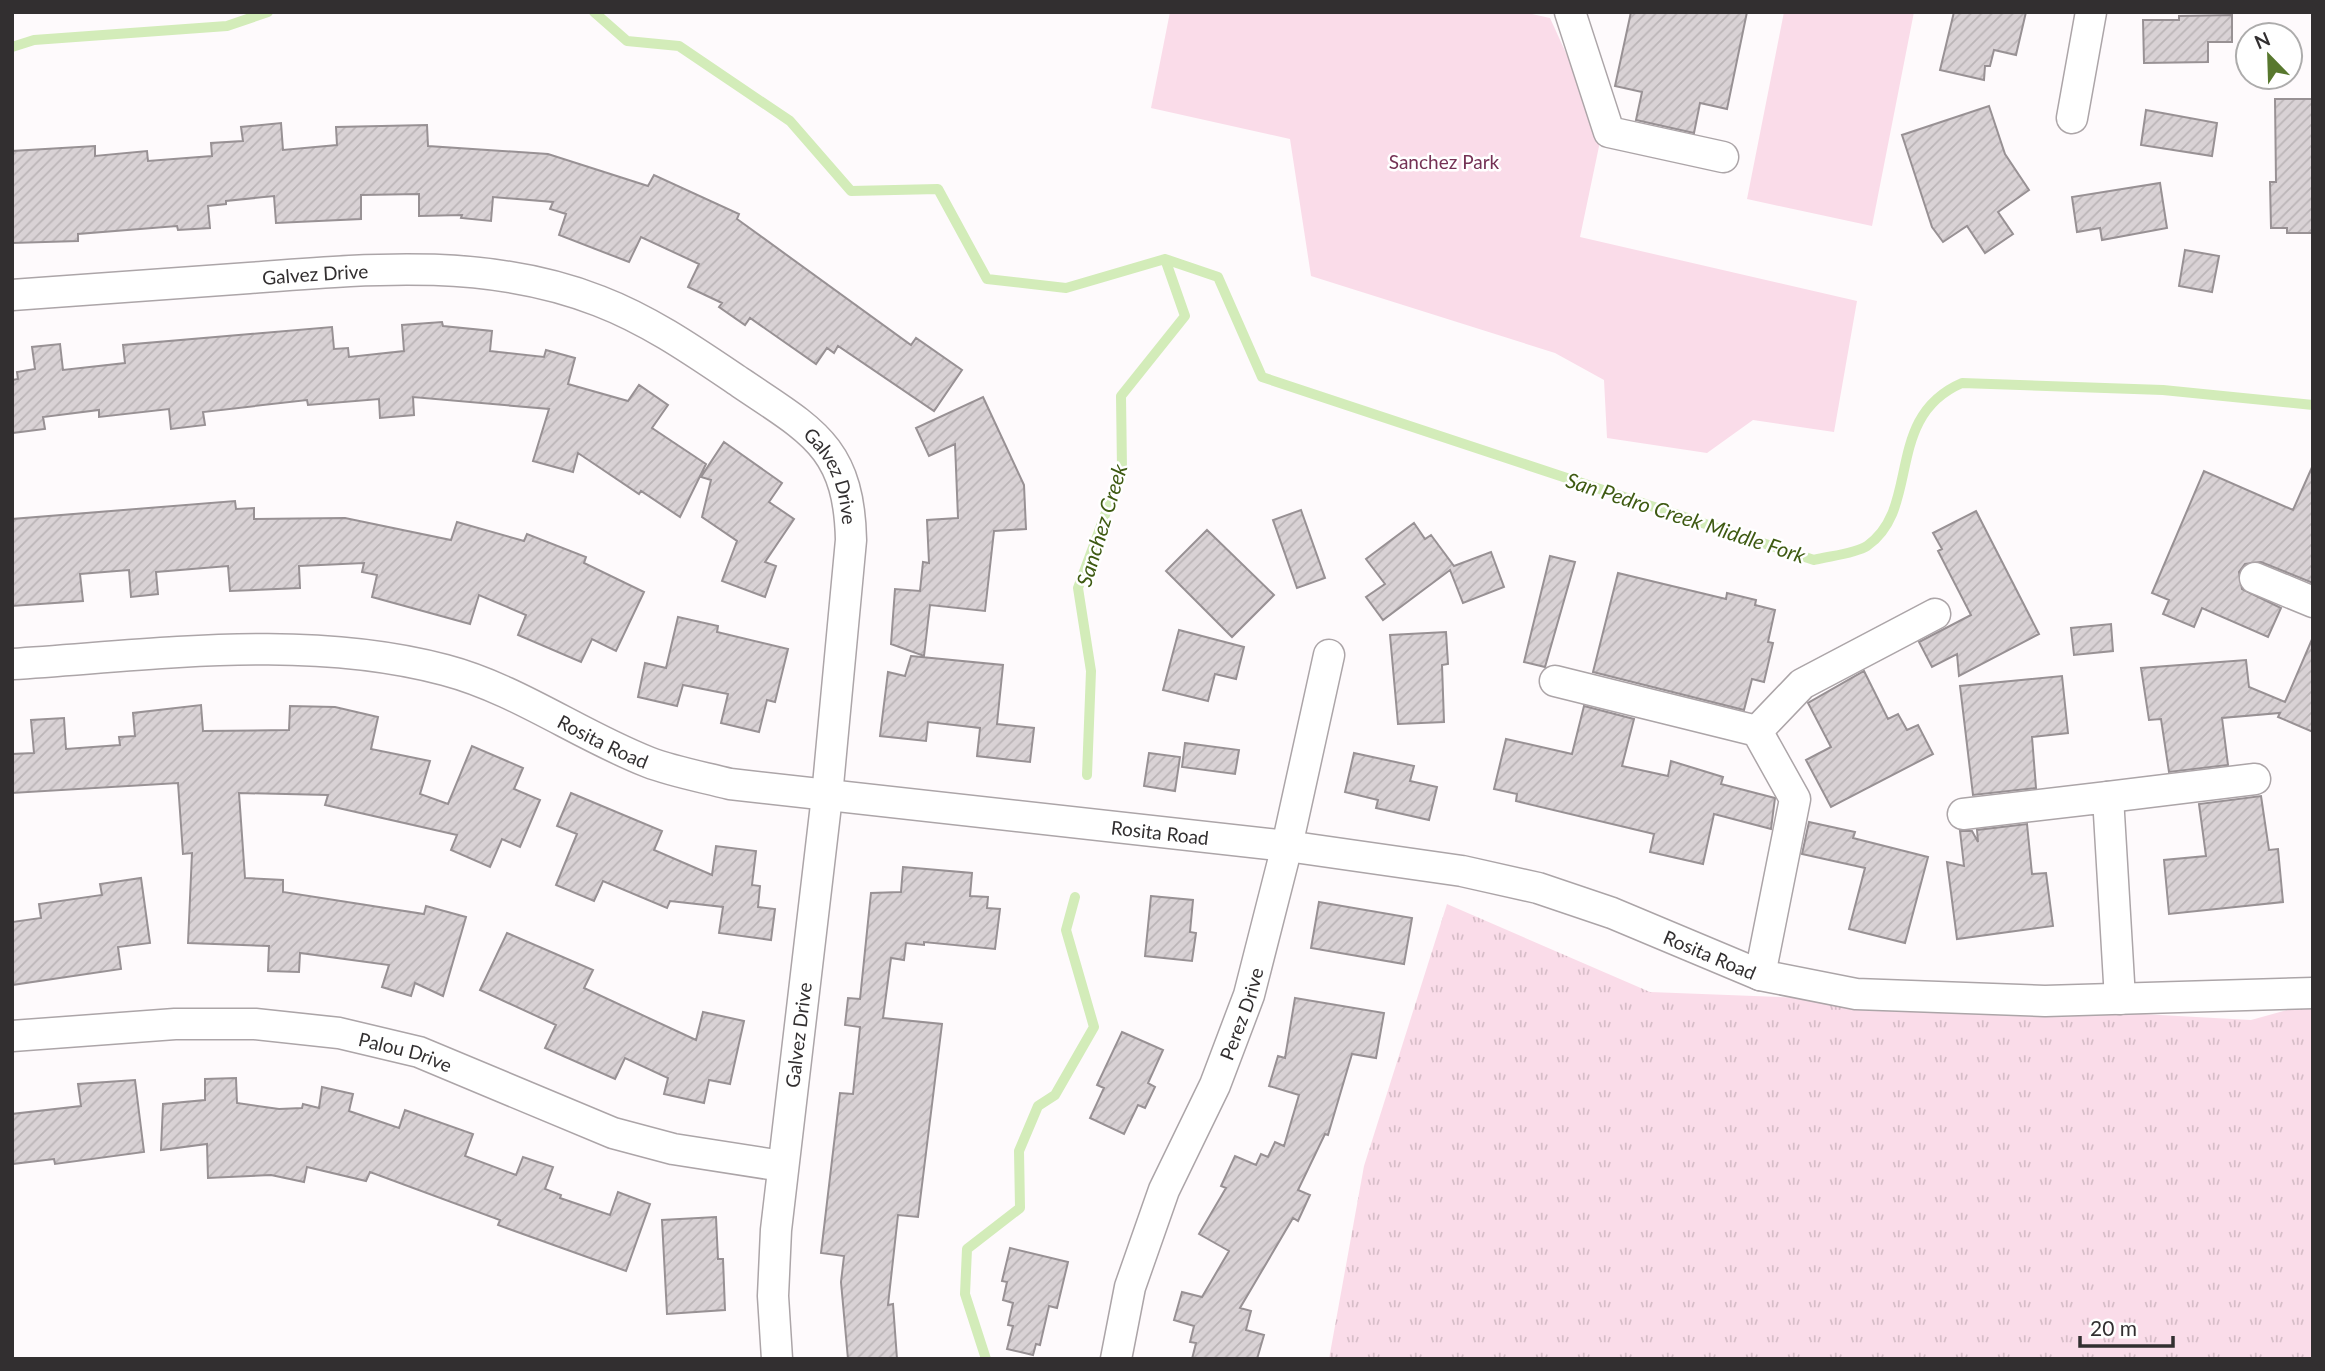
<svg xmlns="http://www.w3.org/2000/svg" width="2325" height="1371" font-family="Lato,sans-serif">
<defs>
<pattern id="grass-tufts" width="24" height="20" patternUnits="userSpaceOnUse" patternTransform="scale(1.75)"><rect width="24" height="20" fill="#fadce9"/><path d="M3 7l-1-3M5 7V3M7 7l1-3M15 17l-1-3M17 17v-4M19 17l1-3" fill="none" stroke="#d7bdc8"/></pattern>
<pattern id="building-hatch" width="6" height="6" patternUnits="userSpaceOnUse" patternTransform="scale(1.75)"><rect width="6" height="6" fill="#d9d2d5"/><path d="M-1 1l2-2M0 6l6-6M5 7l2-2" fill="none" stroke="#bbb5b7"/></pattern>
</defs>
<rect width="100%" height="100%" fill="#fefafc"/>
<path fill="url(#grass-tufts)" d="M 1447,904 L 1650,992 L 1959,1004 L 2251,1020 L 2313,1003 L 2313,1359 L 1329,1359 L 1364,1166 Z"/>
<path fill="#fadce9" d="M 1170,12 L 1523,12 L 1550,18 L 1602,132 L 1580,237 L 1857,301 L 1834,432 L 1753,420 L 1707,453 L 1607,438 L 1604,380 L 1555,353 L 1311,276 L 1290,139 L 1151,108 Z
M 1784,12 L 1914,12 L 1872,226 L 1747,199 Z"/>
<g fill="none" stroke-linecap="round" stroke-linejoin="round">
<path stroke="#d3ecb9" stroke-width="10" d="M 594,12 L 627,41 L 679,46 L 790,121 L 851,191 L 938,189 L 987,279 L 1066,288 L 1165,259
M 12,47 L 34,40 L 227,26 L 268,12
M 1165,259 L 1218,277 L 1262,377 L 1814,560 C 1829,556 1854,554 1867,546 C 1922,508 1883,417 1962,383 L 2163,390 L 2313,405
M 1087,775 L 1091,671 L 1078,588 L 1122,469 L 1121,396 L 1185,316 L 1165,259
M 986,1359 L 965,1294 L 967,1249 L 1020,1208 L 1019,1151 L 1038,1106 L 1055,1095 L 1094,1027 L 1066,930 L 1075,897"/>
</g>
<path fill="url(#building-hatch)" stroke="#989194" stroke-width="2" d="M 1631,12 L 1747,12 L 1727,109 L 1700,103 L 1694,133 L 1636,120 L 1642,92 L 1615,86 Z
M 1954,12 L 2026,12 L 2016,55 L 1994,50 L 1990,66 L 1985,66 L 1984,80 L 1940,70 Z
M 2232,15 L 2232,42 L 2208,42 L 2208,62 L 2144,63 L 2143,20 L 2179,20 L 2179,16 Z
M 2275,99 L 2313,99 L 2313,233 L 2287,233 L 2287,228 L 2271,228 L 2270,182 L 2276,182 Z
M 1989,106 L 2005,154 L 2029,190 L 1998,212 L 2013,234 L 1985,253 L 1967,226 L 1943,242 L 1932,227 L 1902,135 Z
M 2146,110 L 2217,123 L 2212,156 L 2141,145 Z
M 281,123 L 283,150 L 337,145 L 336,127 L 427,125 L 428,146 L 548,154 L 648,186 L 654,175 L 739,214 L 737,219 L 911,345 L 916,338 L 962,370 L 934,411 L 838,346 L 834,353 L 827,348 L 816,364 L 750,318 L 745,325 L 719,307 L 722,303 L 688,287 L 699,264 L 641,237 L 629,262 L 559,235 L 566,214 L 550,209 L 553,202 L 493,197 L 491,221 L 461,218 L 462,215 L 419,216 L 419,194 L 361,195 L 361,219 L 276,223 L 274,196 L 226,201 L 226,204 L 208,206 L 210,228 L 178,230 L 177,226 L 78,234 L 78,241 L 12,243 L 12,151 L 95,146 L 95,156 L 147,151 L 148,161 L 212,156 L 211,143 L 243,141 L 241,127 Z
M 2160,183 L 2167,228 L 2102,240 L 2100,228 L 2077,232 L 2072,197 Z
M 2185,250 L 2219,256 L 2212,292 L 2179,286 Z
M 442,322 L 443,326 L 492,331 L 490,351 L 544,357 L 546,350 L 575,358 L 568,384 L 628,401 L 639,385 L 668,405 L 652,428 L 706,464 L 680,517 L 641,491 L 639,494 L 578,453 L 573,472 L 533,461 L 549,409 L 413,397 L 414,415 L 380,418 L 379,399 L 308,405 L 307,400 L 203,412 L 205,425 L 171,429 L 169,409 L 99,417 L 99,410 L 43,417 L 45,429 L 12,433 L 12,380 L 18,379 L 17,372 L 35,369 L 32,347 L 60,344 L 63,370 L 125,363 L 123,345 L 332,327 L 334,349 L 348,348 L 349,357 L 404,351 L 402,325 Z
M 983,397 L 1024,485 L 1026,529 L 994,531 L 985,611 L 930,605 L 924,656 L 891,644 L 895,589 L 920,591 L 923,562 L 929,563 L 927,520 L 958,518 L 955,444 L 929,456 L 916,428 Z
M 724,442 L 782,483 L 769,502 L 794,519 L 765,562 L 776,566 L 765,597 L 722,581 L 737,541 L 702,517 L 711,480 L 701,477 Z
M 2313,465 L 2313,583 L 2261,562 L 2245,564 L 2239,572 L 2242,589 L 2281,608 L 2268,637 L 2202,608 L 2194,627 L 2163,614 L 2169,600 L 2152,593 L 2204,471 L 2293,510 Z
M 235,501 L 236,509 L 254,508 L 254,519 L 345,518 L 451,540 L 457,522 L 524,541 L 527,534 L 586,557 L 584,563 L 644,592 L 616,651 L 592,639 L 581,662 L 518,635 L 526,615 L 479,595 L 470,624 L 372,597 L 377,575 L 362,572 L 364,563 L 299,566 L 300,588 L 230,591 L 228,566 L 156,572 L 158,594 L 131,597 L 129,570 L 80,574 L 83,601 L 12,606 L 12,519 Z
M 1301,510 L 1325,578 L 1297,588 L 1273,520 Z
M 1976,511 L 2039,634 L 1959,676 L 1957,654 L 1932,667 L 1919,642 L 1971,615 L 1938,551 L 1942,549 L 1933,533 Z
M 1414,523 L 1425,539 L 1431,535 L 1454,566 L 1491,552 L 1504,587 L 1463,603 L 1450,570 L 1383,620 L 1366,597 L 1385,584 L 1366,559 Z
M 1207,530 L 1274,595 L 1232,637 L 1166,571 Z
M 1550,556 L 1575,562 L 1545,667 L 1524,662 Z
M 1618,573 L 1726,599 L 1727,593 L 1756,600 L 1755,605 L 1775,610 L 1768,642 L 1773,643 L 1764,682 L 1752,679 L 1744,710 L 1593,672 Z
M 678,617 L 718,626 L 717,632 L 788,649 L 775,702 L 767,700 L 759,732 L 721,723 L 728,694 L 683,685 L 677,706 L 638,697 L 645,663 L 666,668 Z
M 2111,624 L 2113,651 L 2074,655 L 2071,628 Z
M 1179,630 L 1244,647 L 1236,679 L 1215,674 L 1208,701 L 1163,690 Z
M 1446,632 L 1448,664 L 1442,665 L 1444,722 L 1398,724 L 1390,635 Z
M 2313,637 L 2313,732 L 2278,717 L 2280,713 L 2222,718 L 2228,765 L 2169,772 L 2161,719 L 2149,720 L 2141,668 L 2246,660 L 2249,687 L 2285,702 Z
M 911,656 L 1003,665 L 997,724 L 1034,728 L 1030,762 L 977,756 L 980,728 L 928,722 L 926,741 L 880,736 L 888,672 L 905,676 Z
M 1864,671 L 1888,719 L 1898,714 L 1907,730 L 1918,725 L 1933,754 L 1831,807 L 1806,760 L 1831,747 L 1808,703 Z
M 2062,676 L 2068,733 L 2032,737 L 2036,788 L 1973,795 L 1960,686 Z
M 201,705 L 203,731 L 289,730 L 290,706 L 335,707 L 378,717 L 371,749 L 430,761 L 420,794 L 448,804 L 472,746 L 523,768 L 514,789 L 540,800 L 520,847 L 502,839 L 490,867 L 451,850 L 457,835 L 325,805 L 328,795 L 239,793 L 245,878 L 283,880 L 283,892 L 424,914 L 426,906 L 466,917 L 443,996 L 415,983 L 411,996 L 382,987 L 389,965 L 300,953 L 299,972 L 268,971 L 269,946 L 188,943 L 192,853 L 183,854 L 178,783 L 12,793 L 12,754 L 34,753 L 31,720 L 64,718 L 66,749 L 120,745 L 119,737 L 135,736 L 133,713 Z
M 1584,706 L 1634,719 L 1622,766 L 1668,776 L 1671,761 L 1723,777 L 1721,784 L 1775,798 L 1771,829 L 1714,814 L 1703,864 L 1650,852 L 1654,834 L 1516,801 L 1517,794 L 1494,789 L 1506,739 L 1572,754 Z
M 1185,743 L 1239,750 L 1235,774 L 1182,767 Z
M 1149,753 L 1180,757 L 1175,791 L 1144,786 Z
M 1354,753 L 1414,766 L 1410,781 L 1437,787 L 1429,820 L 1376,808 L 1378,800 L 1345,792 Z
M 571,793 L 662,831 L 654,850 L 712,875 L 716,846 L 756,851 L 752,885 L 760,886 L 758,907 L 775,909 L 771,940 L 719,933 L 723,907 L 670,901 L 667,908 L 603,881 L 594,901 L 556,885 L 577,834 L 557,826 Z
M 2261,796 L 2269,850 L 2278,849 L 2283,902 L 2169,914 L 2164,860 L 2206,856 L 2199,804 Z
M 1809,822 L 1855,832 L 1853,838 L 1928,857 L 1905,943 L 1849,929 L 1865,868 L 1802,854 Z
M 2027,824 L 2032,874 L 2046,873 L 2053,926 L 1957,939 L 1947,862 L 1964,866 L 1960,831 L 1972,831 L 1978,842 L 1977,830 Z
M 903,867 L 972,873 L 970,896 L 988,897 L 987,908 L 1000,909 L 995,949 L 924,942 L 924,945 L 906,943 L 904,960 L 891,958 L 883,1018 L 942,1024 L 918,1217 L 898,1215 L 888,1305 L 893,1304 L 897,1359 L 848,1359 L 841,1282 L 844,1256 L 821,1253 L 840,1093 L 853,1094 L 860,1027 L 845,1025 L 848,998 L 860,999 L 871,893 L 901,892 Z
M 141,878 L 150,943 L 118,947 L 121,969 L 12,985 L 12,922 L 41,918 L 39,904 L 102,895 L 100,884 Z
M 1151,896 L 1193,900 L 1190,932 L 1196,933 L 1192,961 L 1145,956 Z
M 1319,902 L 1412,918 L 1404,964 L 1311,948 Z
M 507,933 L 593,970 L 584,988 L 696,1040 L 703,1012 L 744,1021 L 730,1084 L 709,1080 L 704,1103 L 664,1094 L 668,1078 L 625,1058 L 615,1079 L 545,1048 L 556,1025 L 480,990 Z
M 1295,998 L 1384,1013 L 1376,1058 L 1352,1054 L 1328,1135 L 1325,1134 L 1298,1190 L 1310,1195 L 1298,1221 L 1293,1218 L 1240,1308 L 1251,1311 L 1246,1330 L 1264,1335 L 1257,1359 L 1192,1359 L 1196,1343 L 1190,1342 L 1194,1326 L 1174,1320 L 1182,1292 L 1202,1297 L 1229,1251 L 1199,1234 L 1226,1188 L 1221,1186 L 1235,1156 L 1256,1165 L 1261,1154 L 1268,1157 L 1275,1142 L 1284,1146 L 1299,1095 L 1269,1086 L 1278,1056 L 1285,1058 Z
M 1122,1032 L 1163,1050 L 1148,1083 L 1155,1087 L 1145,1108 L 1138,1105 L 1124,1134 L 1090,1118 L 1104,1088 L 1097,1085 Z
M 236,1078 L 237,1103 L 279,1109 L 302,1108 L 303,1104 L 319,1108 L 322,1087 L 353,1094 L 349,1111 L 399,1128 L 405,1110 L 473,1134 L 465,1156 L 516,1175 L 523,1157 L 553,1167 L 545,1189 L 561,1195 L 560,1198 L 610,1215 L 618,1192 L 650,1204 L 626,1271 L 498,1225 L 500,1220 L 370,1172 L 366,1181 L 307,1167 L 304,1182 L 271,1175 L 208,1178 L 207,1144 L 161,1150 L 163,1104 L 205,1100 L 205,1079 Z
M 135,1080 L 144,1152 L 55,1164 L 54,1159 L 12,1164 L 12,1114 L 81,1106 L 78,1084 Z
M 716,1217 L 718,1259 L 723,1259 L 725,1310 L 667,1314 L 662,1220 Z
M 1010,1248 L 1068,1262 L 1057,1308 L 1049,1306 L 1040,1345 L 1036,1344 L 1033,1355 L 1007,1349 L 1013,1326 L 1008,1325 L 1013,1303 L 1003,1300 L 1007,1282 L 1002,1281 Z"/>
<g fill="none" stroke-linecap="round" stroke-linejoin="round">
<g stroke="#aca5a8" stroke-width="33">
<g id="minor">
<path d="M 1570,12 L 1609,132 L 1723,157"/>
<path d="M 2072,118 L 2091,12"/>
<path id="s1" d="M 12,295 C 91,290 170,284 249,278 C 366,269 487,257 599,301 C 651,321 695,352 741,383 C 812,431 849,447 851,540 L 827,796 L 776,1230 L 773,1296 L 777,1359"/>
<path d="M 2255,578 L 2313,602"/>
<path id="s2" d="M 12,664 C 155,655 305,633 445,670 C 517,689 579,735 648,762 C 674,772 703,777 730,784 L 1287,846 L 1462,871 L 1538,888 L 1612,913 L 1760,975 L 1856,994 L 2045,1001 L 2313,993"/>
<path d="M 1555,681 L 1757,731 L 1795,799 L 1760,975"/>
<path d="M 1757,731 L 1802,684 L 1935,614"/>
<path d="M 2108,797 L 2255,779"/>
<path d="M 1963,814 L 2108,797 L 2120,999"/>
<path id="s3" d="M 12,1036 L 175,1024 L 255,1024 L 339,1033 L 419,1052 L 613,1133 L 673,1149 L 782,1166"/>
<path id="s4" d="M 1116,1359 L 1130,1287 L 1164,1190 L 1215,1085 L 1249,995 L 1287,846 L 1329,655"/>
</g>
</g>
<use href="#minor" stroke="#fff" stroke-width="30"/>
</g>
<g text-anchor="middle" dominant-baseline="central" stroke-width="5" stroke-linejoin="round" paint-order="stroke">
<g font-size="19" fill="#753255" stroke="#fff">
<text x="1444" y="161">Sanchez Park</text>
</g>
<g font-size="19" fill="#322f30" stroke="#fff">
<text stroke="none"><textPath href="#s1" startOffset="304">Galvez Drive</textPath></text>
<text stroke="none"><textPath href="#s1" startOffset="891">Galvez Drive</textPath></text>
<text stroke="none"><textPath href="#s2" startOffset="609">Rosita Road</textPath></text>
<text stroke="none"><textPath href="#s2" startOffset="1176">Rosita Road</textPath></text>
<text stroke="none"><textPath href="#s2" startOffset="1743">Rosita Road</textPath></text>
<text stroke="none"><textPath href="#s4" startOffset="369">Perez Drive</textPath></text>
<text transform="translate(798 1035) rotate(-83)">Galvez Drive</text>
<text stroke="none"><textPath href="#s3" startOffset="397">Palou Drive</textPath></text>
</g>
<g font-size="21" font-style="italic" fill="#3e5a12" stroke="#fff">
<text transform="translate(1686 517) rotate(18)">San Pedro Creek Middle Fork</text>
<text transform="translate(1101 525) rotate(-73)">Sanchez Creek</text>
</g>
</g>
<rect width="2325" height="1371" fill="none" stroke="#322f30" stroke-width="28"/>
<g transform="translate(2269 56) rotate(337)"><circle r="33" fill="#ffffff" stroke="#adacac" stroke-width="2"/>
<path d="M0-5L12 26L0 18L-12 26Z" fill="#58782e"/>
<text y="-10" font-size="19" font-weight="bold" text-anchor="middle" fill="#322f30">N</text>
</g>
<path d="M2080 1336v10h93v-10" fill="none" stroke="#322f30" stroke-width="3.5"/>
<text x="2090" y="1336" font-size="21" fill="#322f30" stroke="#ffffff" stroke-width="5" paint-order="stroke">20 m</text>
</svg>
